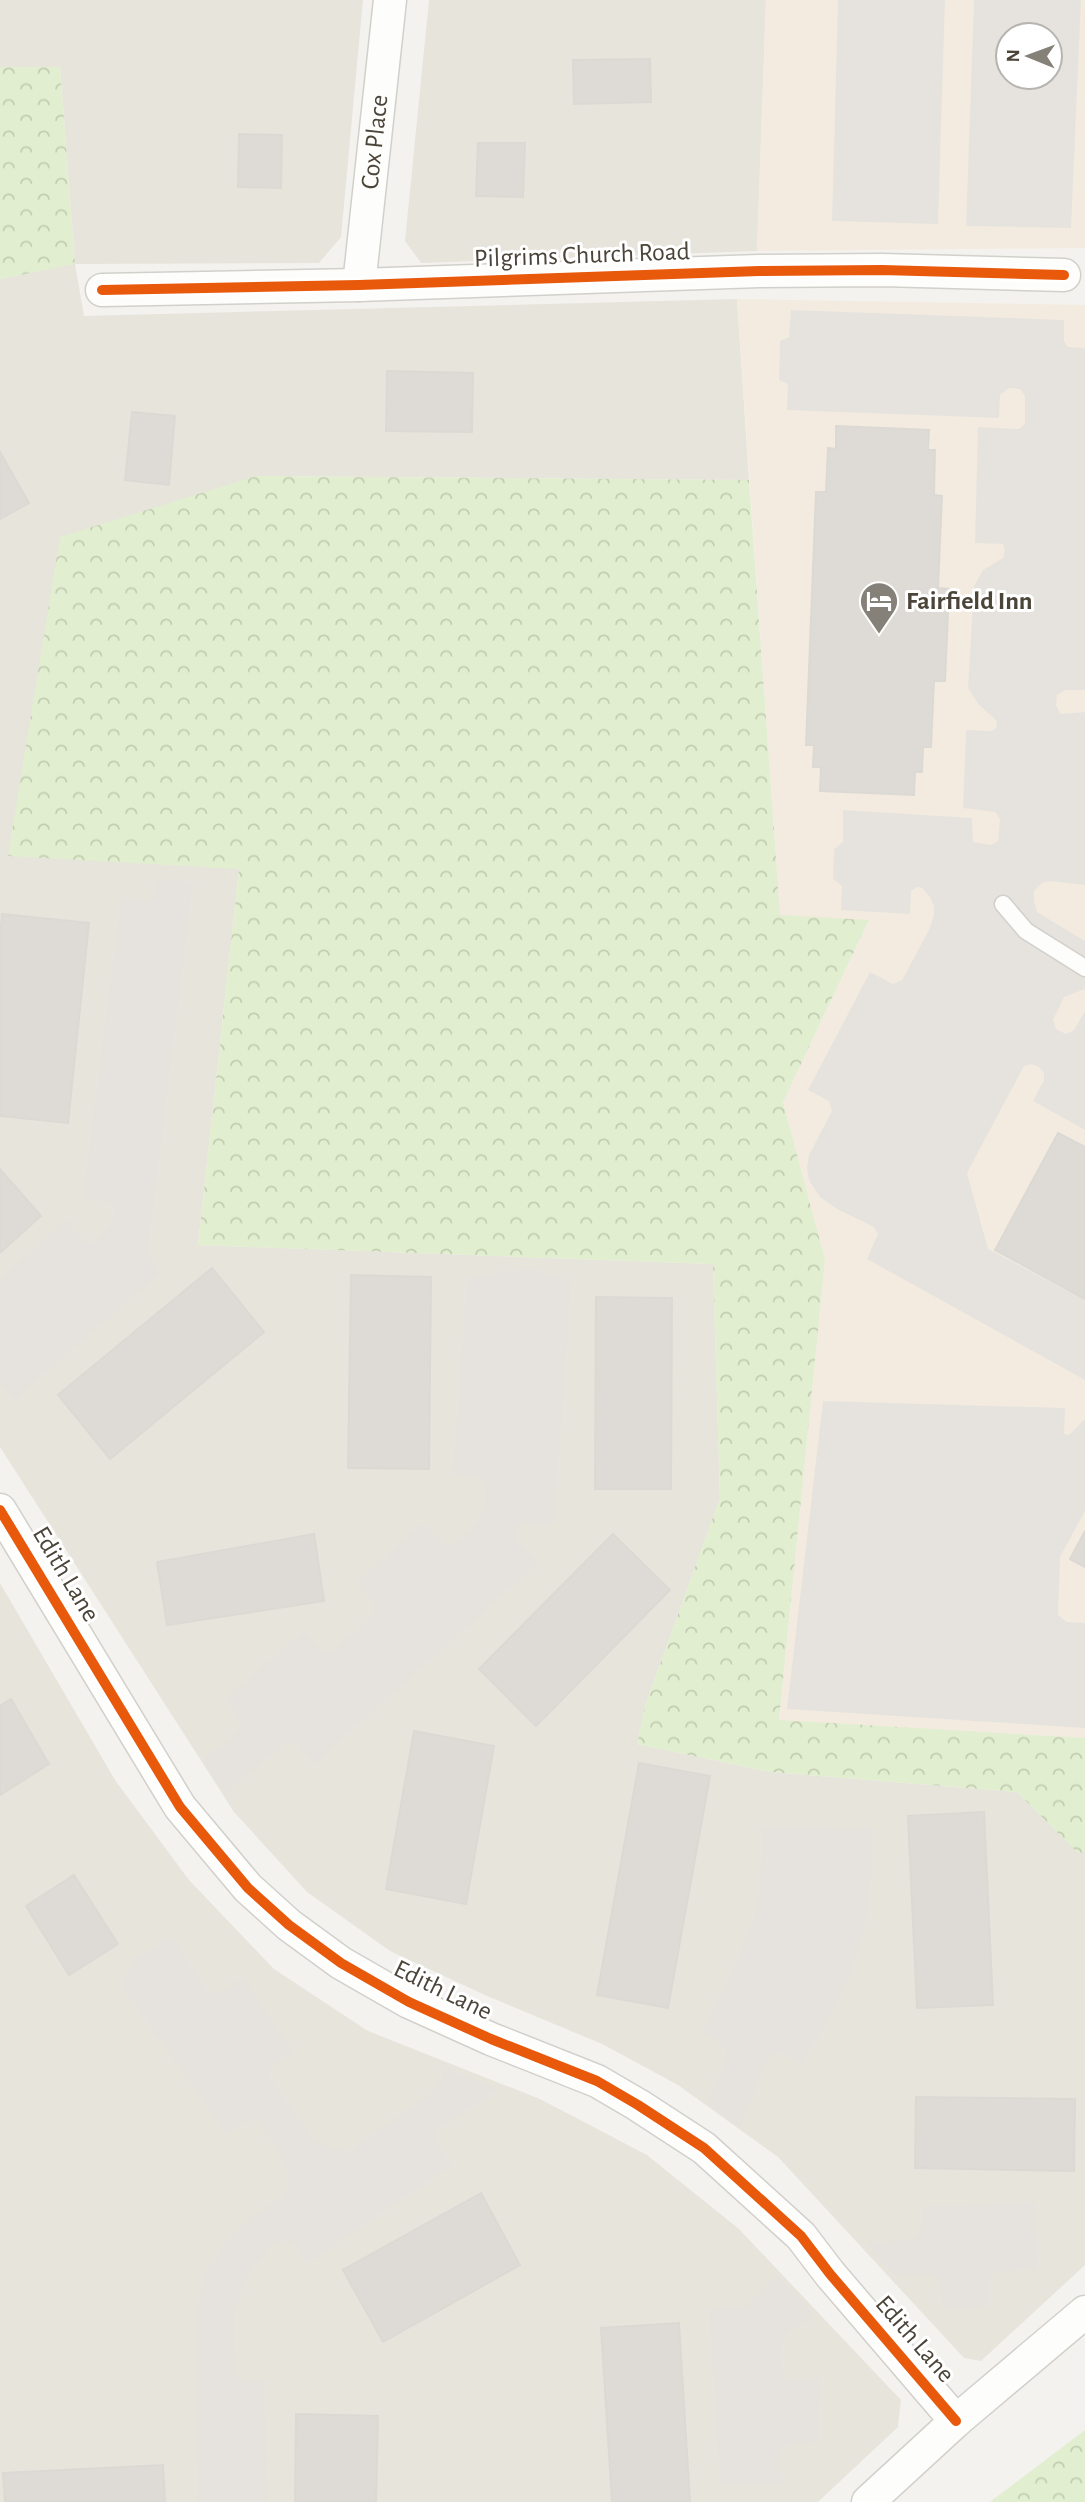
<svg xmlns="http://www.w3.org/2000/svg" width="1085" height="2502" font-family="'Alegreya Sans',sans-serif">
<defs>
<pattern id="forest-crowns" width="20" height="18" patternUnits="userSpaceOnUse" patternTransform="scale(1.75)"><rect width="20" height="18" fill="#e1eecf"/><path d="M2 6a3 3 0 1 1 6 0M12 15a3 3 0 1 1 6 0" fill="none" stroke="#c3cdb2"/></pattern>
</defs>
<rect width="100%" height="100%" fill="#f4f2ee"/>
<path fill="#e7e4dc" d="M 0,0 L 363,0 L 341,237 L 319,263 L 75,264 L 84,316 L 737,299 L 749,480 L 256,476 L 239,869 L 198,1245 L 713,1264 L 720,1498 L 646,1703 L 637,1744 L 770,1772 L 1017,1792 L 1078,1852 L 1085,1852 L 1085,2265 L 981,2361 L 964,2358 L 778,2157 L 678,2085 L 602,2044 L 487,1996 L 390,1951 L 307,1892 L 234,1812 L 0,1447 L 0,279 L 75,263 L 60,67 L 0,67 Z
M 429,0 L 766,0 L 757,251 L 421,263 L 405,241 Z
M 0,1583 L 115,1780 L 189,1880 L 274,1969 L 368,2031 L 540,2099 L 647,2155 L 739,2229 L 901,2400 L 898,2427 L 818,2502 L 0,2502 Z"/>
<path fill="#f3ebdf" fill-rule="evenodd" d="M 766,0 L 1085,0 L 1085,248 L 757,251 ZM 1008,35 L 1050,35 L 1050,77 L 1008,77 Z
M 737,299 L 1085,305 L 1085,1738 L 779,1721 L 825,1260 L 783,1102 L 869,921 L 780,916 Z"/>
<path fill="url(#forest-crowns)" d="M 0,67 L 60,67 L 75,264 L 0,279 Z
M 256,476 L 749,480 L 780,915 L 869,920 L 783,1102 L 825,1260 L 779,1720 L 1085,1738 L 1085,1852 L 1078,1853 L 1017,1792 L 770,1772 L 637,1744 L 646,1703 L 720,1498 L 713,1264 L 198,1245 L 239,869 L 8,856 L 60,537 Z
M 1085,2430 L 1085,2502 L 990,2502 Z"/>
<path fill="#e6e3df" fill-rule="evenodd" d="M 838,0 L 945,0 L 938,224 L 832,221 Z
M 974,0 L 1081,0 L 1071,228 L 966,226 ZM 1008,35 L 1050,35 L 1050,77 L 1008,77 Z
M 791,310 L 1064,320 L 1064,341 L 1068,347 L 1085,348 L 1085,690 L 1065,690 L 1057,695 L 1056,706 L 1061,714 L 1085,712 L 1085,885 L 1050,881 L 1042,883 L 1034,891 L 1034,901 L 1037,912 L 1085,941 L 1085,989 L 1064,997 L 1053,1020 L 1056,1029 L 1066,1034 L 1074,1030 L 1085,1011 L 1085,1130 L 1033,1101 L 1044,1080 L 1044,1073 L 1039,1067 L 1032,1064 L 1024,1066 L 967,1173 L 988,1249 L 1085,1300 L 1085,1380 L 867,1259 L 878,1234 L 874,1227 L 837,1209 L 820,1197 L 809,1180 L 807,1168 L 809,1155 L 832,1111 L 829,1101 L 808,1090 L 870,972 L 893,984 L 902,980 L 929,930 L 934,915 L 934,906 L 930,897 L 922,888 L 917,887 L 911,891 L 910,914 L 841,910 L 842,886 L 833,879 L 834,849 L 843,842 L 843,810 L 972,818 L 973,842 L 991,845 L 998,841 L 1000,819 L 995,812 L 963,808 L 966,730 L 992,731 L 997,727 L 996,720 L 979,705 L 968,688 L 974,586 L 983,570 L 1003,558 L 1005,551 L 1003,544 L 975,543 L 978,427 L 1019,429 L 1025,424 L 1025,396 L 1020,389 L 1009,388 L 1000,395 L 999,418 L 787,410 L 788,384 L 779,380 L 780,341 L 789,337 Z
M 158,879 L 193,882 L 149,1241 L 149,1256 L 160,1273 L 15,1399 L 0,1382 L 0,1279 L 66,1220 L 86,1242 L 95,1242 L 110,1225 L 115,1208 L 112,1202 L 83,1198 L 121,898 L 149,902 L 156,894 Z
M 535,1270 L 571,1281 L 554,1524 L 524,1524 L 516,1528 L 516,1538 L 538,1563 L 314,1764 L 294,1743 L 286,1742 L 225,1793 L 202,1760 L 239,1731 L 240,1720 L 224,1700 L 304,1631 L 321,1650 L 331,1652 L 374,1614 L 375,1604 L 357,1582 L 423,1523 L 443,1545 L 451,1546 L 478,1523 L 485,1506 L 486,1482 L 478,1476 L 453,1474 L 467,1279 L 504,1271 Z
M 823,1401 L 1065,1408 L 1064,1434 L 1069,1435 L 1085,1419 L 1085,1511 L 1060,1557 L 1058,1615 L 1067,1622 L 1085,1623 L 1085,1728 L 787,1709 Z
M 763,1828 L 872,1829 L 871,1879 L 864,1929 L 851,1973 L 828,2018 L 803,2064 L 778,2053 L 768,2057 L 740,2128 L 707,2104 L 727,2056 L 724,2045 L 701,2032 L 742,1949 L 754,1917 L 760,1884 Z
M 171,1937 L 209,1992 L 220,1992 L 243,1978 L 293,2051 L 272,2066 L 269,2077 L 315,2140 L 330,2148 L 350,2151 L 428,2095 L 441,2079 L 445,2068 L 499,2090 L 436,2131 L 435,2141 L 452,2165 L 307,2264 L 292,2244 L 283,2241 L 273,2244 L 245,2278 L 234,2316 L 235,2376 L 239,2381 L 265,2381 L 267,2502 L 198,2502 L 195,2316 L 205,2275 L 229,2239 L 251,2218 L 283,2196 L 289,2184 L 286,2164 L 258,2120 L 248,2119 L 226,2134 L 120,1983 L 136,1958 Z
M 1035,2203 L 1038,2270 L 994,2271 L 989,2280 L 989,2306 L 943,2310 L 940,2279 L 934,2275 L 895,2275 L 865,2243 L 913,2240 L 921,2232 L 922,2207 Z
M 778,2275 L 814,2315 L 787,2333 L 781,2348 L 782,2372 L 788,2379 L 819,2378 L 818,2442 L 792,2443 L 780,2452 L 781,2484 L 720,2485 L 709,2310 L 745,2306 L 752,2301 Z"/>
<path fill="#dedbd6" stroke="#dcd9d4" stroke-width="2" d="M 650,59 L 651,102 L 574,104 L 573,60 Z
M 239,134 L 282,135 L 281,188 L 238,187 Z
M 478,143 L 525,143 L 523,197 L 476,196 Z
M 387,371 L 473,373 L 472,432 L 386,431 Z
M 132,412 L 175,416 L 169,485 L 125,480 Z
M 836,426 L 929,430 L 928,450 L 935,450 L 934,495 L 942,496 L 938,588 L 949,589 L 945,681 L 934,681 L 931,747 L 923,747 L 922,772 L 915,772 L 914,795 L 820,791 L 821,767 L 813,767 L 814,745 L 806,745 L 816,492 L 826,492 L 828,448 L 836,449 Z
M 0,452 L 29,503 L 0,519 Z
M 2,914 L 89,923 L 68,1123 L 0,1116 L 0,938 Z
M 1058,1133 L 1085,1147 L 1085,1299 L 995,1250 Z
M 0,1169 L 41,1216 L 0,1253 Z
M 212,1268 L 264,1332 L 110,1459 L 58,1395 Z
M 351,1275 L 431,1277 L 429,1469 L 348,1468 Z
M 596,1297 L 672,1298 L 671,1489 L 595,1489 Z
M 1085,1531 L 1085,1567 L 1070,1559 Z
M 314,1534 L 324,1601 L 167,1625 L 157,1562 Z
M 613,1534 L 670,1590 L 536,1726 L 479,1669 Z
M 11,1699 L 49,1764 L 0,1795 L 0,1706 Z
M 414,1731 L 494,1746 L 466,1904 L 386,1889 Z
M 639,1763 L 710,1776 L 668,2008 L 597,1995 Z
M 984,1812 L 993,2005 L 917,2008 L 908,1816 Z
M 74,1875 L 118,1944 L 69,1975 L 26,1906 Z
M 916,2097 L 1075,2099 L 1074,2171 L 915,2168 Z
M 481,2193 L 520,2265 L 383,2342 L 343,2270 Z
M 679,2323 L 690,2502 L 612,2502 L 601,2328 Z
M 296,2414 L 378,2416 L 376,2502 L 295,2502 Z
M 163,2465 L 165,2502 L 5,2502 L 3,2473 Z"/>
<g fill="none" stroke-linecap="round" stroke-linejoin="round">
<g stroke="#d2d0cb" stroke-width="19">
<path id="service" d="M 1003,904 L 1026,931 L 1085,968"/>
</g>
<g stroke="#d2d0cb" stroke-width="35">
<g id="minor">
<path id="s1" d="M 359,285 L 390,0"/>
<path d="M 102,290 L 359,285 L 759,271 L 882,270 L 1064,275"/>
<path d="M 0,1510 L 180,1807 L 248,1888 L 289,1925 L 341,1963 L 409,2002 L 491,2039 L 597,2081 L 638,2105 L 704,2148 L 801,2236 L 830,2274 L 956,2421"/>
<path d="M 868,2502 L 956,2421 L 1085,2312"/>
</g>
</g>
<use href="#service" stroke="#fdfdfc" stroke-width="16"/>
<use href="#minor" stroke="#fdfdfc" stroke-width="32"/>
<g stroke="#fff" stroke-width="15">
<path id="cycleway" d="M 102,290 L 359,285 L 759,271 L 882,270 L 1064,275
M 0,1510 L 180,1807 L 248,1888 L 289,1925 L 341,1963 L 409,2002 L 491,2039 L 597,2081 L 638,2105 L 704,2148 L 801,2236 L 830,2274 L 956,2421"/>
</g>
<use href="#cycleway" stroke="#e8590c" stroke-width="10"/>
</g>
<defs>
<g id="hotel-pin" transform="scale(2.0125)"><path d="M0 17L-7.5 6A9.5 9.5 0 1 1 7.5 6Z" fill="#868178" stroke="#fff"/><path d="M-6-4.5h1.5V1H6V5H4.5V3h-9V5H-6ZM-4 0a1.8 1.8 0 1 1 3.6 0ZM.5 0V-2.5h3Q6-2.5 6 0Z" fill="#fff"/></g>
</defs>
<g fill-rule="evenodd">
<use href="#hotel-pin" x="879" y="601"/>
</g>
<g text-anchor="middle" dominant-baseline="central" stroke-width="6" stroke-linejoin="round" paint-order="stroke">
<g font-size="26" fill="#4b4439" stroke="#fff">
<text stroke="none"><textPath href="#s1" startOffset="144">Cox Place</textPath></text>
<text transform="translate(582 255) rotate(-2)">Pilgrims Church Road</text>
<text transform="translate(66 1574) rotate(59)">Edith Lane</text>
<text transform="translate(443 1990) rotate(26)">Edith Lane</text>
<text transform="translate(915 2339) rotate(49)">Edith Lane</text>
</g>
<g font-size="26" font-weight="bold" fill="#4b4439" stroke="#fff" text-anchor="start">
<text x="906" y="601">Fairfield Inn</text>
</g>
</g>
<g transform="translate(1029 56) rotate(271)"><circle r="33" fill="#ffffff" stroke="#b7b4b0" stroke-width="2"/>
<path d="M0-5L12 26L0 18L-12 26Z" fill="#868178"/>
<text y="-10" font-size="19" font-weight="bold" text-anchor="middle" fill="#4b4439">N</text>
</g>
</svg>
